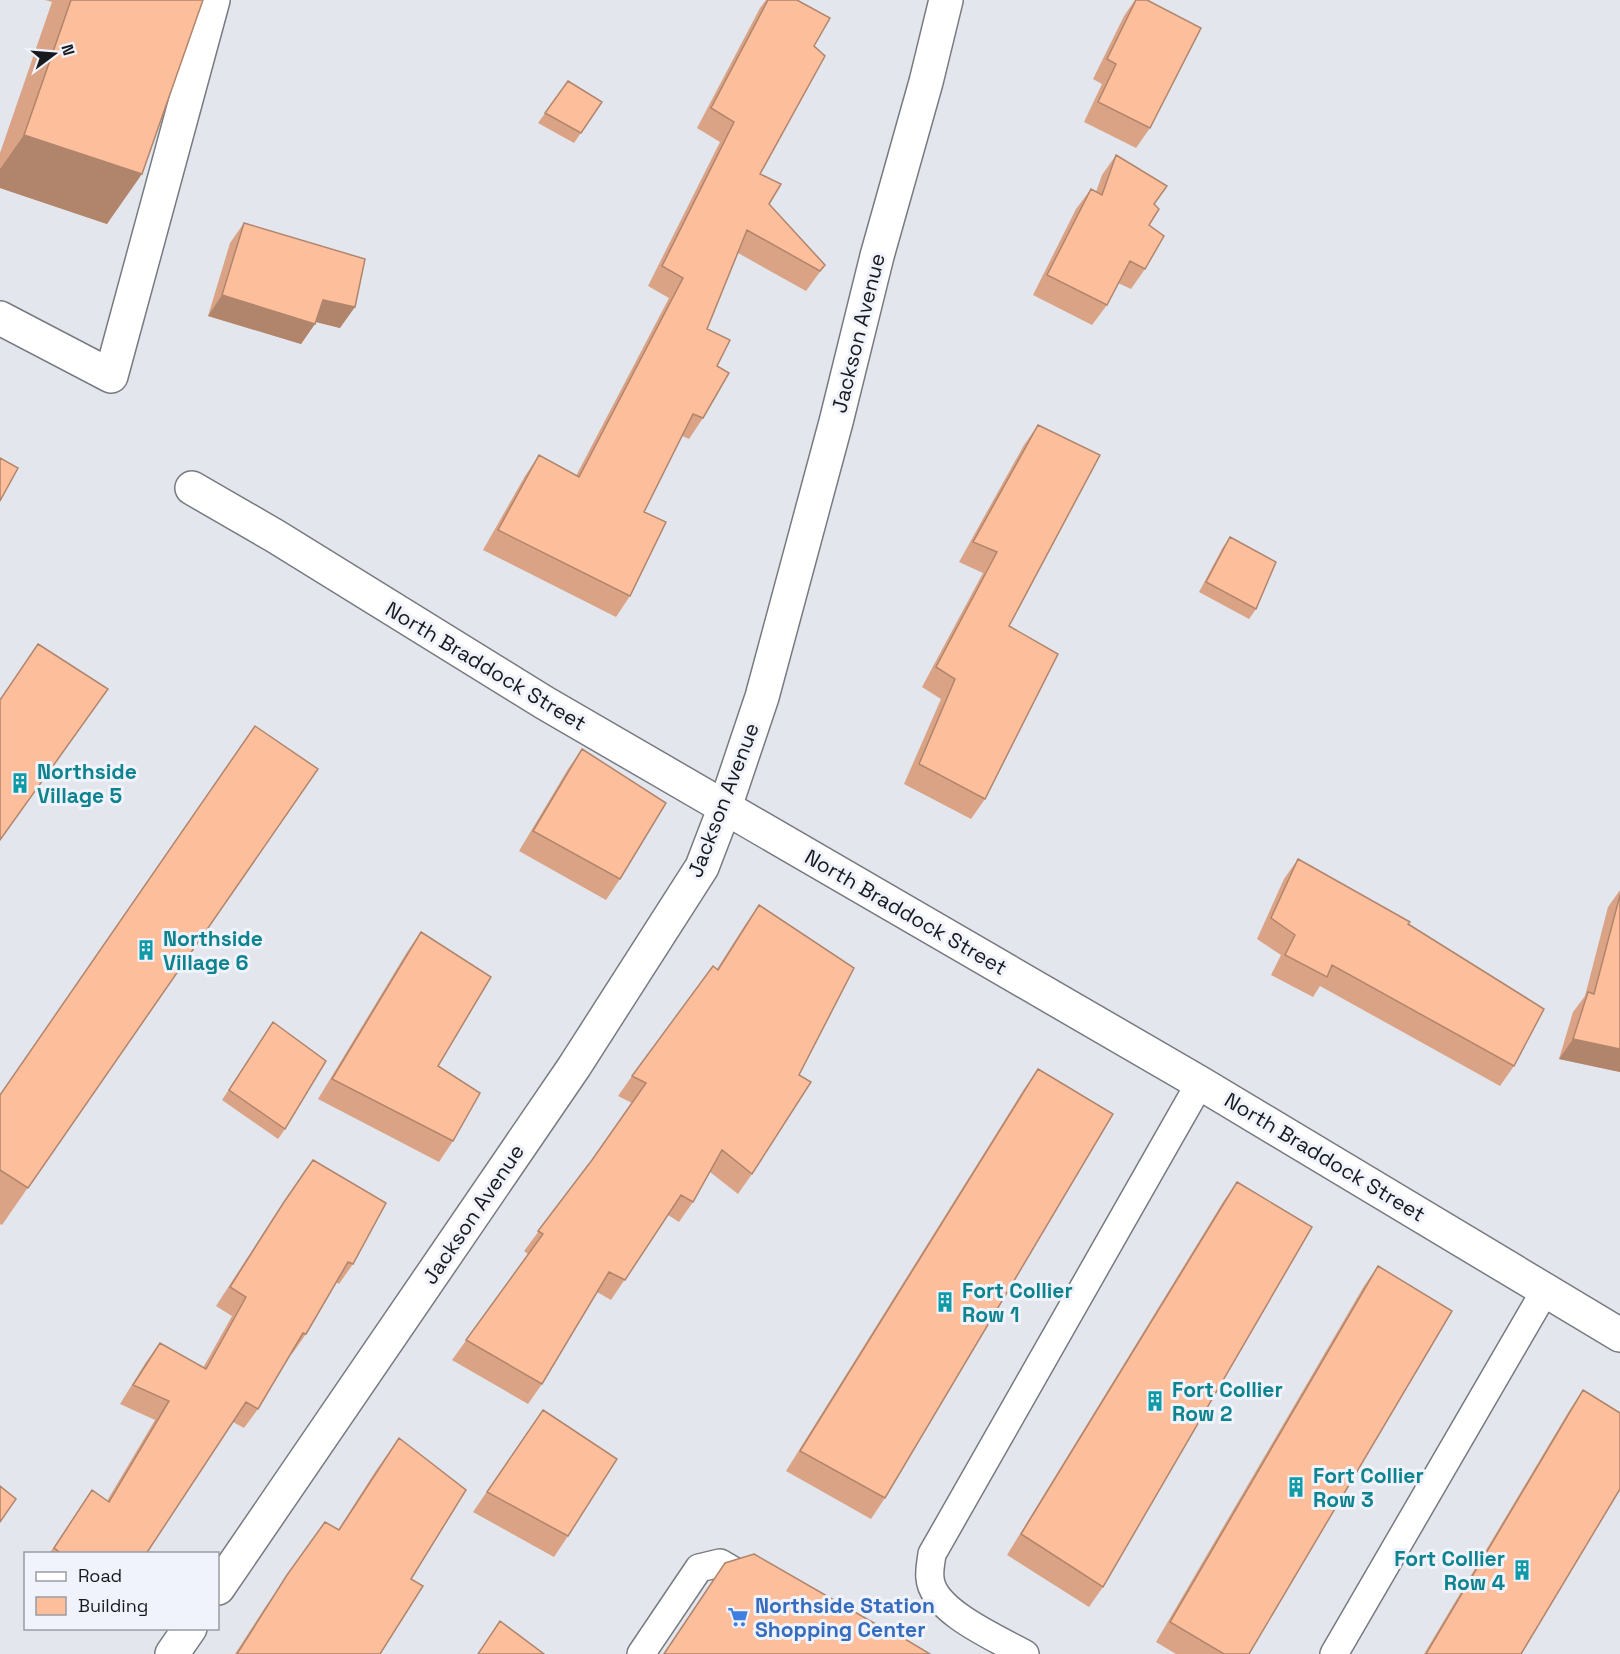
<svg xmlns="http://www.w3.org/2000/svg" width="1620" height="1654" font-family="'Space Grotesk',sans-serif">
<rect width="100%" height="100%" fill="#e3e6ed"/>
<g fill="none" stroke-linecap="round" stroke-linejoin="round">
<g stroke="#787a81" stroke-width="30">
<path id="lane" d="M 641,1654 L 699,1568 L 720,1563 L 756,1584
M 1025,1654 C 998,1639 932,1611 930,1578 C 929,1570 931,1562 932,1554 L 1200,1083
M 1334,1654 L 1546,1289"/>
</g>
<g stroke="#787a81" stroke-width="36">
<path id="street" d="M 0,318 L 111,376 L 213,0
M 192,488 L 275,536 L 545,703 L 1200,1083 L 1620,1335
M 218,1588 L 574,1067 L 702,867 L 725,807 L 762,697 L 836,422 L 877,256 L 926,82 L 946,0
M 172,1654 L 190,1628"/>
</g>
<use href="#lane" stroke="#fff" stroke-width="27"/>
<use href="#street" stroke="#fff" stroke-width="33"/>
</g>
<path fill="#daa385" d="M 45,0 L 203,0 L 107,224 L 0,188 L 0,153 L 52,2 Z
M 766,0 L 797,0 L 814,46 L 760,174 L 769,204 L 825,265 L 806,291 L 738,253 L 707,329 L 717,366 L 703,418 L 689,439 L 682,436 L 644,512 L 630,596 L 616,617 L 483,550 L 525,476 L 539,455 L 576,476 L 669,298 L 648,286 L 720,142 L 697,128 L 760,8 Z
M 1135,0 L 1147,0 L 1150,128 L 1136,148 L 1084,122 L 1102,84 L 1093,79 L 1124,16 Z
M 568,81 L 602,102 L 574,143 L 538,123 Z
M 1116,155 L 1154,205 L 1149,225 L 1145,269 L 1131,289 L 1118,283 L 1107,305 L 1092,325 L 1033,295 L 1076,209 L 1091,189 L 1096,192 L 1102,175 Z
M 244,223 L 340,328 L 316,322 L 301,344 L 208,316 L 230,243 Z
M 1038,425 L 985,799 L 971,819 L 904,784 L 941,699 L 922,687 L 983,573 L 959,562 L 1024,445 Z
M 1230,537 L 1256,609 L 1249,619 L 1199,592 L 1223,547 Z
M 582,749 L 620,879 L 606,900 L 519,851 L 568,769 Z
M 318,769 L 2,1225 L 0,1224 L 0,1094 Z
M 1298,859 L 1408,924 L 1514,1066 L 1500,1086 L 1320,986 L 1313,997 L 1271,975 L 1281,955 L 1257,939 L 1284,879 Z
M 1620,890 L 1620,1072 L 1559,1059 L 1573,1012 L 1585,996 L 1608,907 Z
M 759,905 L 799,1075 L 752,1174 L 738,1194 L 710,1172 L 693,1202 L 679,1222 L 668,1215 L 611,1300 L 597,1292 L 542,1384 L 528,1404 L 452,1360 L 528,1254 L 524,1251 L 592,1160 L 632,1103 L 618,1096 L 632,1076 L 717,969 L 745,925 Z
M 421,932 L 438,1066 L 453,1141 L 439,1162 L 318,1099 L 407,952 Z
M 273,1022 L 285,1129 L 278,1139 L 222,1100 Z
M 1038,1069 L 885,1498 L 871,1519 L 786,1471 L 1024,1089 Z
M 313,1160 L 353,1264 L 339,1284 L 336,1282 L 306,1334 L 292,1354 L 291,1353 L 258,1409 L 244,1428 L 233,1422 L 146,1554 L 49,1554 L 92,1490 L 107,1501 L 155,1420 L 120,1404 L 146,1362 L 160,1343 L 203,1368 L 232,1316 L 216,1306 L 271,1221 Z
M 1237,1182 L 1103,1587 L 1089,1607 L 1007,1555 L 1223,1202 Z
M 1378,1266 L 1249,1654 L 1176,1654 L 1156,1642 L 1364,1286 Z
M 1583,1390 L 1521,1654 L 1424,1654 L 1569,1411 Z
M 529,1430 L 568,1536 L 554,1557 L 473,1512 Z
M 399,1438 L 411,1579 L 380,1654 L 235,1654 L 264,1609 L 325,1522 L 338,1530 L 375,1472 Z
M 725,1563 L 893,1634 L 930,1654 L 663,1654 Z"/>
<path fill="#b1856c" d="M 24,135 L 142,174 L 107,224 L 0,188 L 0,169 Z
M 222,295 L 315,324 L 301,344 L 208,316 Z
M 323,300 L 355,307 L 340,328 L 308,320 Z
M 1573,1039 L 1620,1049 L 1620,1072 L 1559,1059 Z"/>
<path fill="#fdbe9b" stroke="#b1856c" stroke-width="1.5" d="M 71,0 L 203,0 L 142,174 L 24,135 Z
M 768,0 L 797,0 L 830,18 L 814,46 L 825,56 L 760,174 L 781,184 L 769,204 L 825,265 L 820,271 L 747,230 L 707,329 L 730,340 L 717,366 L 729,373 L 703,418 L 693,414 L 644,512 L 666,522 L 630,596 L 498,530 L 539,455 L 579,477 L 683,278 L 662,266 L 734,122 L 711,108 Z
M 1136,0 L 1147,0 L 1201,28 L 1150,128 L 1098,102 L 1116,64 L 1107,59 Z
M 568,81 L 602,102 L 581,133 L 545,113 Z
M 1116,155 L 1167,186 L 1154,204 L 1159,209 L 1149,225 L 1164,236 L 1145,269 L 1130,261 L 1107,305 L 1047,275 L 1091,189 L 1102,195 Z
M 244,223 L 365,259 L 355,307 L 323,300 L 315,324 L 222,295 Z
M 1038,425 L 1100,455 L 1009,626 L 1058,654 L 985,799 L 919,764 L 955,679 L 936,667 L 997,552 L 973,542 Z
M 0,458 L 18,468 L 0,501 Z
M 1230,537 L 1276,562 L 1256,609 L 1206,582 Z
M 38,644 L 108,689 L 0,840 L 0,700 Z
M 255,726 L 318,769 L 28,1188 L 0,1170 L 0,1095 Z
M 582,749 L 666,803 L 620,879 L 533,831 Z
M 1298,859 L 1410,922 L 1408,924 L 1544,1009 L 1514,1066 L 1332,965 L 1327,977 L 1285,955 L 1295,935 L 1271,918 Z
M 1620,895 L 1620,1049 L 1573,1039 L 1588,992 L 1594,994 Z
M 759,905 L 854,968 L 799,1075 L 811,1082 L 752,1174 L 722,1150 L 693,1202 L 681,1195 L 625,1280 L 609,1272 L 542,1384 L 466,1340 L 543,1234 L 538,1231 L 592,1160 L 646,1083 L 632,1076 L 713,966 L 718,970 Z
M 421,932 L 491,977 L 438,1066 L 480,1093 L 453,1141 L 332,1079 Z
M 273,1022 L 326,1061 L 285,1129 L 229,1090 Z
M 1038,1069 L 1113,1114 L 885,1498 L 800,1451 Z
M 313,1160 L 386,1203 L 353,1264 L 348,1262 L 306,1334 L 303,1333 L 258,1409 L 246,1402 L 146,1554 L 62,1554 L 54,1548 L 92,1490 L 109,1502 L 169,1401 L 133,1385 L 160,1343 L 206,1369 L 246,1297 L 230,1287 L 284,1202 Z
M 1237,1182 L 1312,1227 L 1103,1587 L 1021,1534 Z
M 1378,1266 L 1452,1311 L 1249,1654 L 1224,1654 L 1170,1622 Z
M 1583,1390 L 1620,1413 L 1620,1489 L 1521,1654 L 1426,1654 Z
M 543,1410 L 617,1459 L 568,1536 L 487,1492 Z
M 399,1438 L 466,1490 L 411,1579 L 423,1586 L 380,1654 L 237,1654 L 287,1575 L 325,1522 L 339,1530 Z
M 0,1486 L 16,1499 L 0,1522 Z
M 754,1554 L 893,1634 L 900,1636 L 930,1654 L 664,1654 L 725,1563 Z
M 500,1621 L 544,1654 L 478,1654 Z"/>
<defs>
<g id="building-bare" transform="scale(1.62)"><path d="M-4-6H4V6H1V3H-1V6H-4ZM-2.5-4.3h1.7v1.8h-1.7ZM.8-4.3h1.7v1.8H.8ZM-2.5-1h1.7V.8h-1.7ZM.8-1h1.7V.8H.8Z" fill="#0f9aa8" stroke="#f0f3fb" stroke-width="2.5" paint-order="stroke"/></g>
<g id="supermarket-bare" transform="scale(1.62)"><path d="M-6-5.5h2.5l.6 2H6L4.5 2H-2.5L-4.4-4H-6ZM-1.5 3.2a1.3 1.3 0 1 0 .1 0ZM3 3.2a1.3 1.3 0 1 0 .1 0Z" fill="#3f7fe0" stroke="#f0f3fb" stroke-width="2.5" paint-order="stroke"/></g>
</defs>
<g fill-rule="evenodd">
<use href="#building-bare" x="20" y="783"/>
<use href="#building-bare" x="146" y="950"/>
<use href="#building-bare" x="945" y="1302"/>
<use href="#building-bare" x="1155" y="1401"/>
<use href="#building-bare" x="1296" y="1487"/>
<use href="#building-bare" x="1522" y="1570"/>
<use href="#supermarket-bare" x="738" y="1617"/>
</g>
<g text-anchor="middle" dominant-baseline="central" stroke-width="6" stroke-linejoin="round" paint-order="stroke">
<g font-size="21" fill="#191a1d" stroke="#f0f3fb">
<text transform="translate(858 333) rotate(-76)">Jackson Avenue</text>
<text transform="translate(486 666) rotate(31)">North Braddock Street</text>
<text transform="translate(723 800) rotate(-69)">Jackson Avenue</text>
<text transform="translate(906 912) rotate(30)">North Braddock Street</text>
<text transform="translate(1325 1157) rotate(31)">North Braddock Street</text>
<text transform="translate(473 1214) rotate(-56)">Jackson Avenue</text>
</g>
<g font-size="21" font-weight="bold" fill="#0d838f" stroke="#f0f3fb" text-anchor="start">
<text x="37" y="771">Northside<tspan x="37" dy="24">Village 5</tspan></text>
<text x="163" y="938">Northside<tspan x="163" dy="24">Village 6</tspan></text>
<text x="962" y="1290">Fort Collier<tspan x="962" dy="24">Row 1</tspan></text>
<text x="1172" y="1389">Fort Collier<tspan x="1172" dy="24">Row 2</tspan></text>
<text x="1313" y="1475">Fort Collier<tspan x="1313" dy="24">Row 3</tspan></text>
<text x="1505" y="1558" text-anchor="end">Fort Collier<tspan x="1505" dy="24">Row 4</tspan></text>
</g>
<g font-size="21" font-weight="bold" fill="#366cbe" stroke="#f0f3fb" text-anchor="start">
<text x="755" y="1605">Northside Station<tspan x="755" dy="24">Shopping Center</tspan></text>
</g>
</g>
<rect x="24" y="1552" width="195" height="78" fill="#f0f3fb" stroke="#9a9ca2" stroke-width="1.5"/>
<rect x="36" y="1572" width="30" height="9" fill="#ffffff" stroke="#9a9ca2" stroke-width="1.5"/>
<text x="78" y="1582" font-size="18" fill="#191a1d">Road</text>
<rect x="36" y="1597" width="30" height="18" fill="#fdbe9b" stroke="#9a9ca2" stroke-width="1.5"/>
<text x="78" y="1612" font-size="18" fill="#191a1d">Building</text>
<g transform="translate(54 54) rotate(74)" stroke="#f0f3fb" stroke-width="4.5" paint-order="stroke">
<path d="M0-4.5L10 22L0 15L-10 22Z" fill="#191a1d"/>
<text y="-9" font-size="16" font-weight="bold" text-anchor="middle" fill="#191a1d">N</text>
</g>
</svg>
